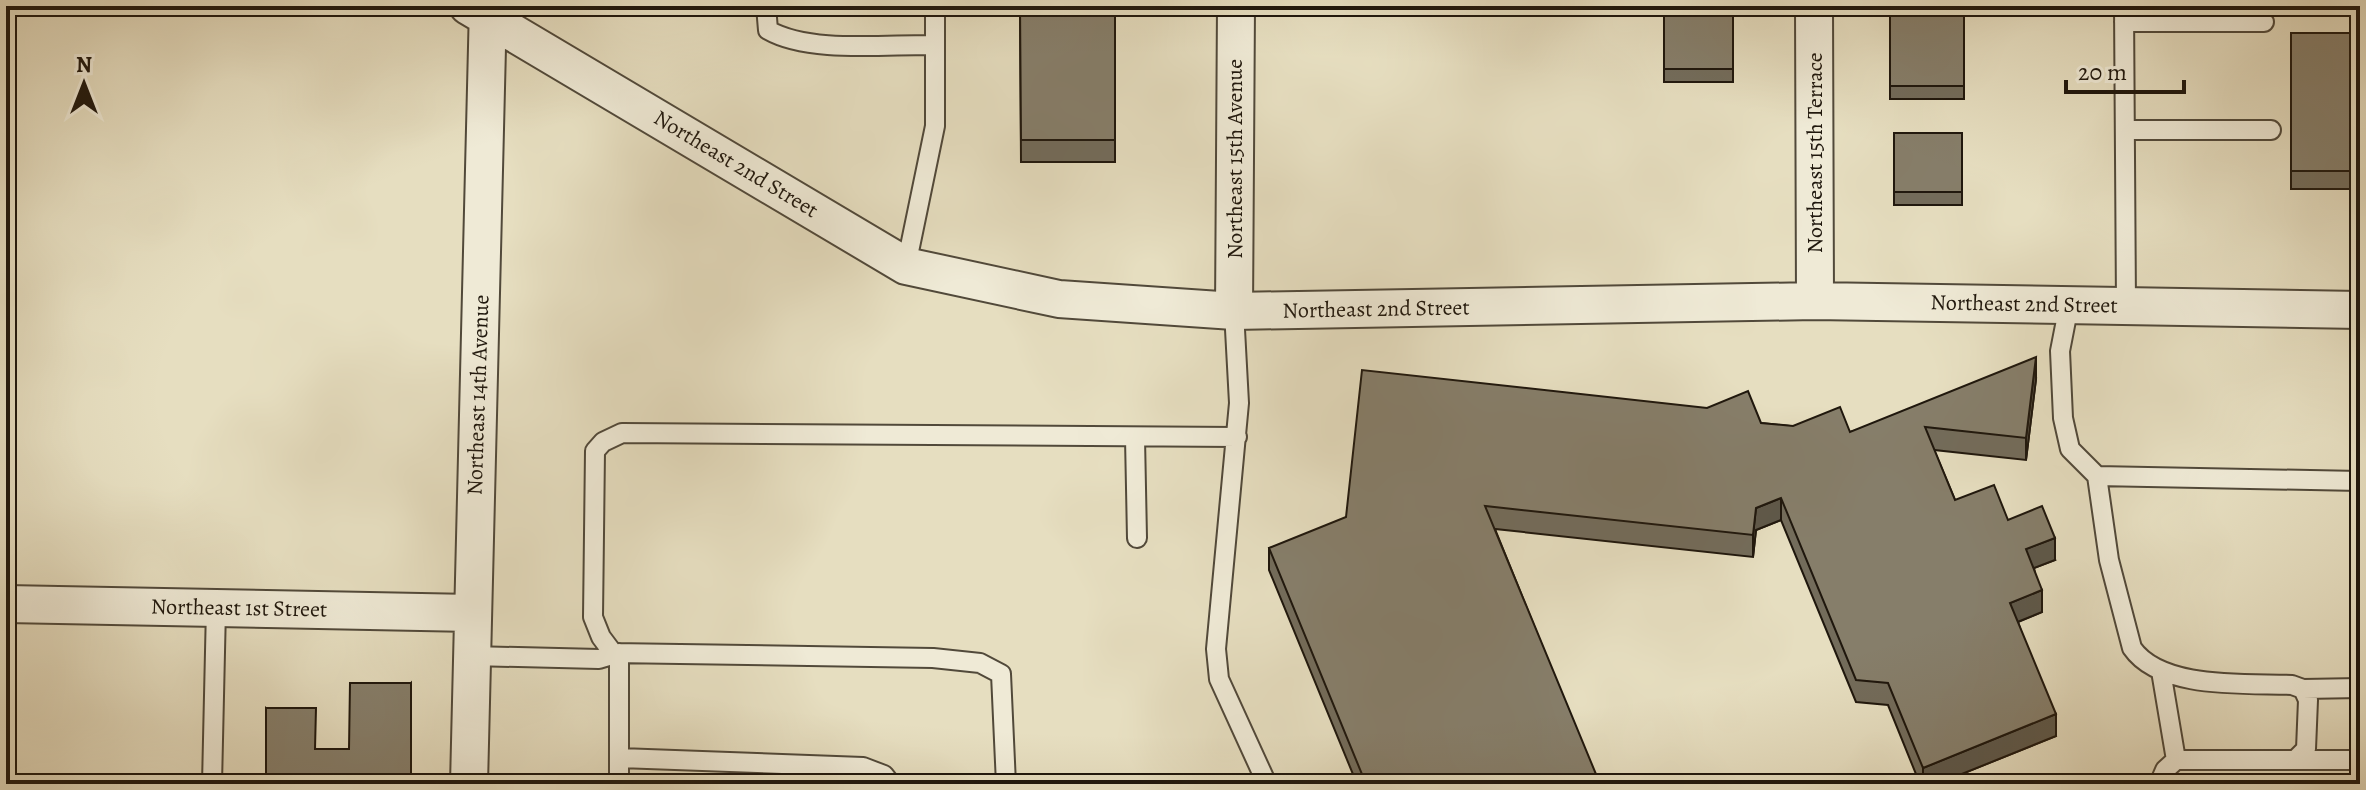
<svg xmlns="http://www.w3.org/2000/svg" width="2366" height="790" font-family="Alegreya,serif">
<rect width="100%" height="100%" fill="#e6dec0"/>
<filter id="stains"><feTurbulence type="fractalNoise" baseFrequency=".0025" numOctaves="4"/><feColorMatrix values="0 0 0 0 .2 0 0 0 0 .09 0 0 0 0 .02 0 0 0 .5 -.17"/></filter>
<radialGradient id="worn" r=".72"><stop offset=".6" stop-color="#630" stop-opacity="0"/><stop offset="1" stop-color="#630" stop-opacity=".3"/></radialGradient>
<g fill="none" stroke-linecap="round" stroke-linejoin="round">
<g stroke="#51493a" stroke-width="22">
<path id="lane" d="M 766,6 L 768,30 C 810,54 887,44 935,45
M 2124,6 L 2126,306
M 2124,22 L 2264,22
M 2125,130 L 2271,130
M 906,266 L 935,126 L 935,6
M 2069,305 L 2060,351 L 2063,418 L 2070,449 L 2097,476 L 2109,560 L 2132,648 C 2161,690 2247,683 2292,685 L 2303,689 L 2308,700 L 2306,749 L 2295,760 L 2176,760 L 2165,770 L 2159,784
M 1234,311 L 1239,403 L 1216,649 L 1219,679 L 1267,784
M 1135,438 L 1137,538
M 2097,476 L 2360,481
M 471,656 L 599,659 L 619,653 L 619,784
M 2161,671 L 2176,760
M 2303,689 L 2360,688
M 620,758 L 863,767 L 884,775 L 891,784
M 2295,760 L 2360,760
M 212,784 L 216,608
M 1006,784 L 1001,674 L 980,663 L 933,658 L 613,653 L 601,637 L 593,617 L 595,451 L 603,442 L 622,433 L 1237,437"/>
</g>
<g stroke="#51493a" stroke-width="40">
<path id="street" d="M 468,6 L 906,266 L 1059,299 L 1234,311 L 1815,301 L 2360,310
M 1814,6 L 1815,301
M 1234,311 L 1236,6
M 6,604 L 472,613
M 469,784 L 488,6"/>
</g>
<use href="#lane" stroke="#efead6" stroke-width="18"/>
<use href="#street" stroke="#efead6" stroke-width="36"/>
</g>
<path fill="#736c5b" stroke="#1f170d" stroke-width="2" d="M 991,6 L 1115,6 L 1115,162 L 1021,162 L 1020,8 L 991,9 Z
M 1664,6 L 1733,6 L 1733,82 L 1664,82 Z
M 1890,6 L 1964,6 L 1964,99 L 1890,99 Z
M 2291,33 L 2360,33 L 2360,189 L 2291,189 Z
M 1894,133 L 1962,133 L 1962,205 L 1894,205 Z
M 2036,379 L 2026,460 L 1934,450 L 1955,500 L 2008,520 L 2055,560 L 2034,568 L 2042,612 L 2018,622 L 2056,736 L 1937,784 L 1920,784 L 1888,705 L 1856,702 L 1781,520 L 1756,530 L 1753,557 L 1495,529 L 1598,784 L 1357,784 L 1269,570 L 1269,548 L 1761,423 L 1850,432 Z
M 411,683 L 411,784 L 266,784 L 266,708 L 316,749 L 349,749 Z"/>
<path fill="#5e584a" stroke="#1f170d" stroke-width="2" d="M 2036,357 L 2036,379 L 2026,460 L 2026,438 Z
M 1781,498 L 1781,520 L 1756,530 L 1753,557 L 1753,535 L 1756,508 Z
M 2055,538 L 2055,560 L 2026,571 L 2026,549 Z
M 2042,590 L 2042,612 L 2010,625 L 2010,603 Z
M 2056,714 L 2056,736 L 1937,784 L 1923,784 L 1923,768 Z
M 1598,779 L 1598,784 L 1585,784 Z"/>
<path fill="#867e6a" stroke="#1f170d" stroke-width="2" d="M 1020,6 L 1115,6 L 1115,140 L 1021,140 Z
M 1664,6 L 1733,6 L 1733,69 L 1664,69 Z
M 1890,6 L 1964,6 L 1964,86 L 1890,86 Z
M 2291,33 L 2360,33 L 2360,171 L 2291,171 Z
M 1894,133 L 1962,133 L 1962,192 L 1894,192 Z
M 2036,357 L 2026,438 L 1925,427 L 1955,500 L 1994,485 L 2008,520 L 2042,506 L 2055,538 L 2026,549 L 2042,590 L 2010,603 L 2056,714 L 1923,768 L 1888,683 L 1856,680 L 1781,498 L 1756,508 L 1753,535 L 1485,506 L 1598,779 L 1585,784 L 1366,784 L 1269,548 L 1346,517 L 1362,370 L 1707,408 L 1748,391 L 1761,423 L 1793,426 L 1840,407 L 1850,432 Z
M 350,683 L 411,683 L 411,782 L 266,782 L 266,708 L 316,708 L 315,749 L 349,749 Z"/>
<g text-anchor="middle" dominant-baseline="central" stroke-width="7" stroke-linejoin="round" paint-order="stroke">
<g font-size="22" fill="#1f170d" stroke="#efead6">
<text transform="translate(1815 153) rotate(-90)">Northeast 15th Terrace</text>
<text transform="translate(1235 159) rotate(-90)">Northeast 15th Avenue</text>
<text transform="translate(736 164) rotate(31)">Northeast 2nd Street</text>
<text transform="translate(2024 304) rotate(1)">Northeast 2nd Street</text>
<text transform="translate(1376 309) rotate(-1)">Northeast 2nd Street</text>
<text transform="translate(478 395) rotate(-88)">Northeast 14th Avenue</text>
<text transform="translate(239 608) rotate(1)">Northeast 1st Street</text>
</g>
</g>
<rect width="2366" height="790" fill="none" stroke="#e6dec0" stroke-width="32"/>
<rect x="8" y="8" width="2350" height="774" fill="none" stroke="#1f170d" stroke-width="4"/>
<rect x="16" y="16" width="2334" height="758" fill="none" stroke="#1f170d" stroke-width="2"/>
<g transform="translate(84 84)" stroke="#efead6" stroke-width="6" paint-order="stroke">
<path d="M0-6L14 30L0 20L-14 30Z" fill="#1f170d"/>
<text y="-12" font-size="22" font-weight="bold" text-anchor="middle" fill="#1f170d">N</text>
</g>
<path d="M2066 80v12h118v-12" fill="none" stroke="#1f170d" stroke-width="4"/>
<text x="2078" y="80" font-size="24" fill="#1f170d" stroke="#efead6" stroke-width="6" paint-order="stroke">20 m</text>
<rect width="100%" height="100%" filter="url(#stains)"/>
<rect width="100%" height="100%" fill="url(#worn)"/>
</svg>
